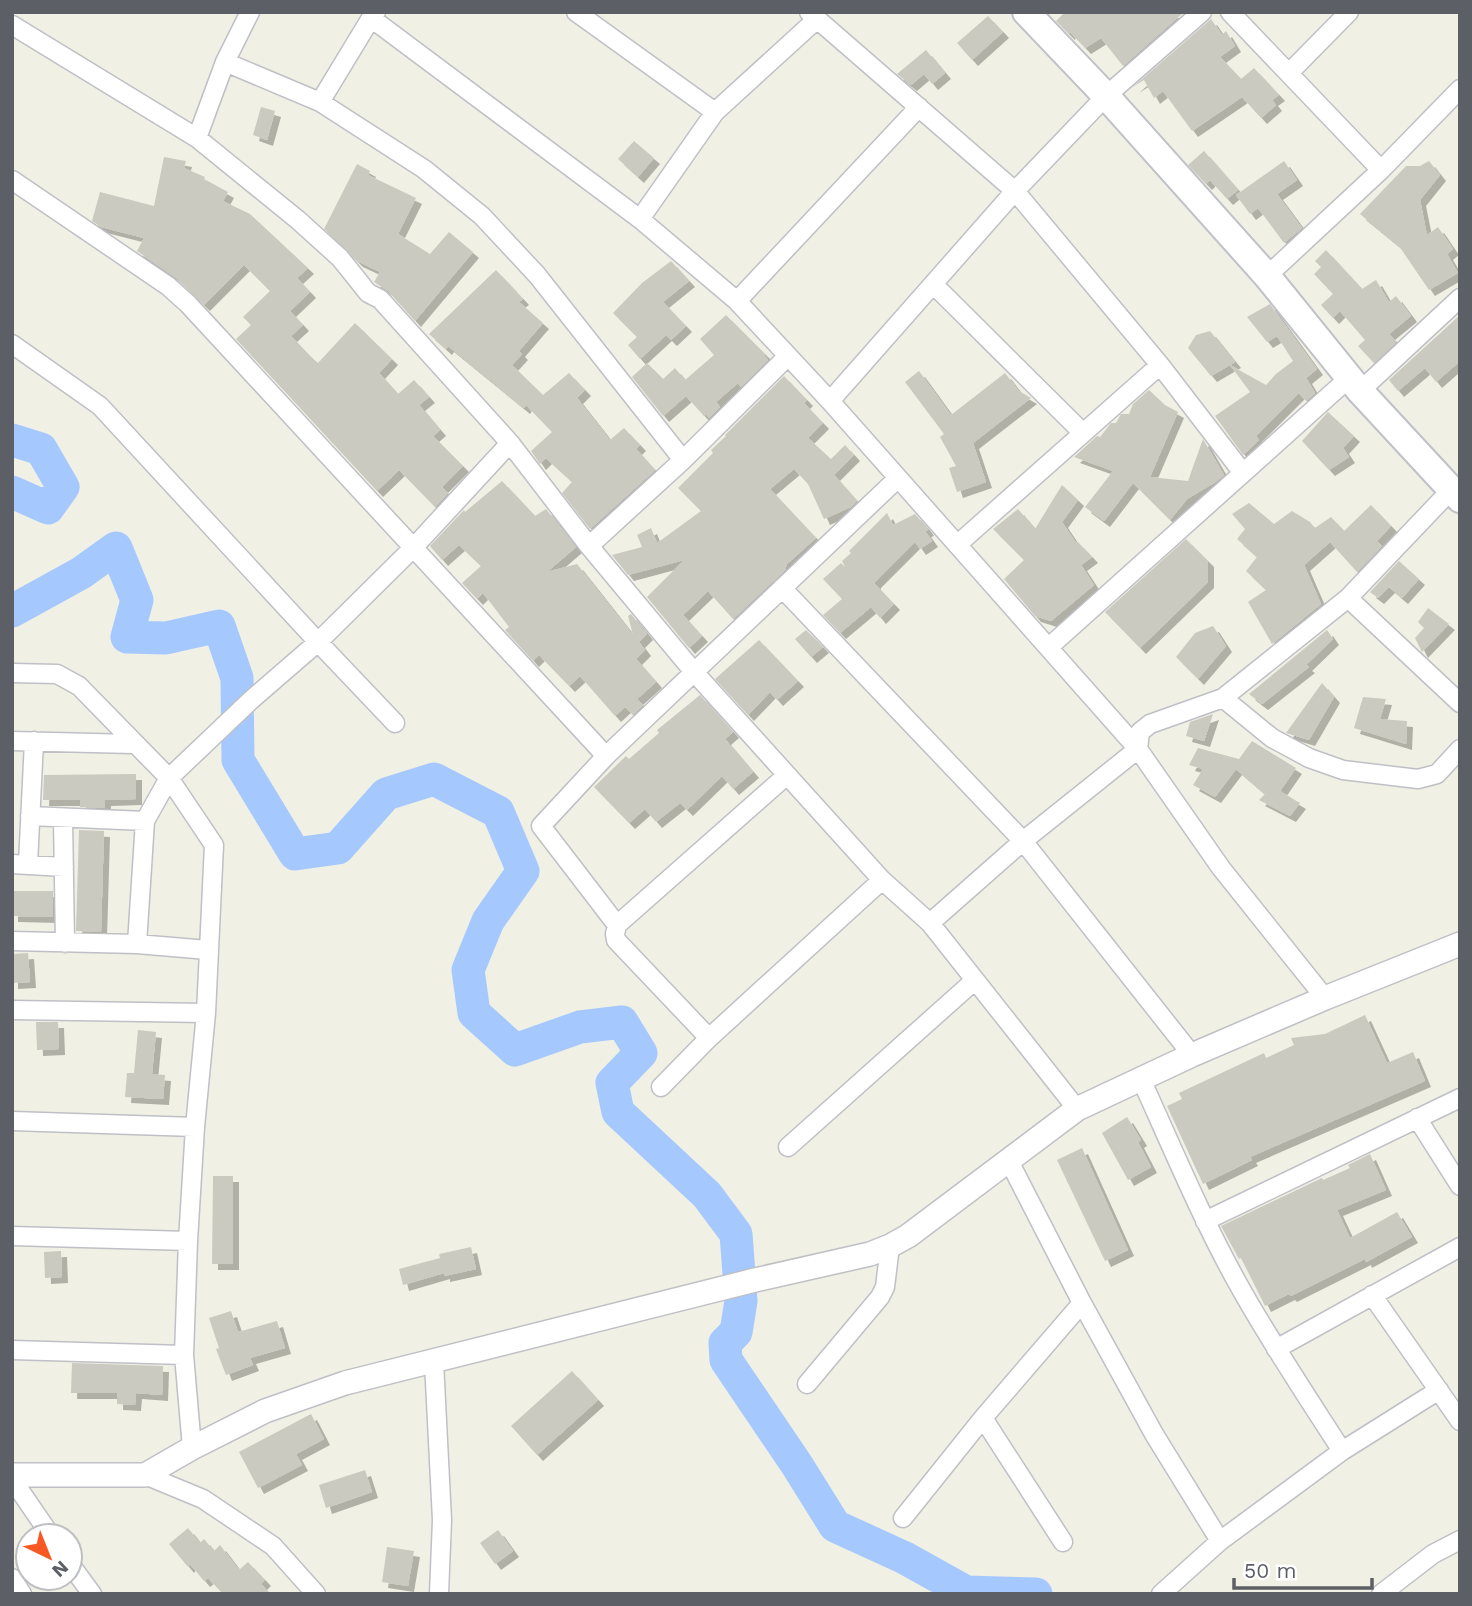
<svg xmlns="http://www.w3.org/2000/svg" width="1472" height="1606" font-family="'Work Sans',sans-serif">
<defs>
<filter id="shadow"><feDropShadow dx="6" dy="6" stdDeviation="0" flood-color="#0004"/></filter>
</defs>
<rect width="100%" height="100%" fill="#f0f0e4"/>
<g fill="none" stroke-linecap="round" stroke-linejoin="round">
<path stroke="#a5c8ff" stroke-width="33" d="M 12,440 L 41,449 L 63,487 L 48,508 L 12,492
M 12,611 L 81,573 L 116,548 L 137,600 L 127,637 L 166,638 L 219,626 L 237,678 L 238,760 L 295,854 L 338,848 L 386,794 L 434,779 L 498,812 L 523,871 L 488,921 L 468,970 L 474,1013 L 515,1050 L 580,1027 L 622,1022 L 641,1053 L 612,1083 L 618,1112 L 707,1195 L 736,1234 L 741,1301 L 736,1332 L 725,1343 L 726,1360 L 797,1465 L 835,1526 L 905,1558 L 966,1592 L 1036,1594"/>
</g>
<path fill="#cbcac1" filter="url(#shadow)" d="M 1065,12 L 1184,12 L 1123,66 L 1101,38 L 1085,48 L 1070,32 L 1069,34 L 1056,21 Z
M 988,16 L 1003,32 L 972,60 L 957,43 Z
M 1211,19 L 1222,35 L 1226,31 L 1235,46 L 1220,57 L 1241,79 L 1254,68 L 1279,95 L 1272,100 L 1276,105 L 1261,118 L 1242,97 L 1192,131 L 1163,91 L 1154,98 L 1144,80 L 1133,87 Z
M 926,50 L 945,73 L 932,84 L 924,74 L 911,85 L 897,74 Z
M 261,107 L 275,111 L 267,140 L 253,135 Z
M 634,141 L 654,158 L 638,177 L 618,159 Z
M 1204,151 L 1238,190 L 1227,199 L 1210,180 L 1206,184 L 1188,165 Z
M 164,157 L 186,161 L 184,168 L 205,177 L 204,179 L 228,192 L 223,201 L 250,214 L 308,268 L 297,278 L 310,292 L 290,311 L 303,325 L 291,336 L 311,357 L 318,363 L 355,323 L 392,359 L 379,373 L 398,394 L 414,380 L 429,397 L 419,405 L 440,430 L 433,436 L 463,466 L 442,487 L 448,493 L 435,507 L 399,470 L 377,491 L 236,339 L 251,325 L 243,317 L 270,291 L 244,265 L 204,305 L 175,277 L 137,251 L 144,238 L 101,227 L 92,221 L 100,192 L 154,206 Z
M 1284,161 L 1297,180 L 1277,194 L 1302,228 L 1284,243 L 1258,208 L 1250,214 L 1236,195 Z
M 1429,161 L 1440,175 L 1420,200 L 1427,235 L 1438,227 L 1453,249 L 1447,254 L 1458,273 L 1429,290 L 1399,246 L 1360,214 L 1406,166 L 1420,166 Z
M 357,164 L 370,171 L 368,175 L 416,198 L 398,234 L 430,254 L 449,232 L 473,252 L 415,321 L 388,291 L 374,282 L 380,272 L 357,261 L 324,229 Z
M 1326,250 L 1362,289 L 1376,280 L 1389,302 L 1396,296 L 1411,316 L 1389,334 L 1396,342 L 1374,363 L 1358,346 L 1365,340 L 1340,311 L 1333,318 L 1321,305 L 1333,294 L 1314,274 L 1321,267 L 1315,261 Z
M 671,261 L 689,281 L 663,302 L 686,326 L 671,340 L 666,335 L 640,359 L 628,345 L 637,337 L 613,313 L 642,283 Z
M 496,270 L 523,299 L 519,302 L 543,323 L 519,351 L 522,354 L 512,365 L 543,395 L 569,373 L 585,390 L 577,398 L 610,440 L 624,428 L 640,445 L 636,449 L 655,470 L 590,529 L 562,493 L 572,482 L 546,458 L 540,464 L 531,451 L 552,432 L 526,405 L 524,408 L 448,346 L 446,349 L 429,334 Z
M 1270,304 L 1317,369 L 1306,378 L 1315,393 L 1306,401 L 1299,393 L 1256,436 L 1259,440 L 1243,455 L 1215,416 L 1250,392 L 1230,365 L 1211,376 L 1188,348 L 1196,335 L 1210,331 L 1235,362 L 1230,365 L 1266,385 L 1276,374 L 1293,361 L 1277,336 L 1267,342 L 1247,317 Z
M 726,315 L 765,354 L 764,355 L 768,360 L 741,387 L 738,383 L 716,402 L 720,407 L 709,418 L 706,414 L 704,416 L 686,396 L 663,416 L 632,377 L 647,363 L 663,379 L 675,368 L 685,380 L 714,355 L 700,339 Z
M 1460,315 L 1460,361 L 1436,382 L 1425,368 L 1398,391 L 1389,380 Z
M 919,371 L 951,415 L 1005,373 L 1019,391 L 1031,398 L 973,443 L 986,482 L 957,492 L 949,468 L 956,466 L 940,437 L 944,434 L 905,382 Z
M 784,376 L 807,400 L 804,403 L 823,423 L 808,438 L 831,459 L 845,445 L 854,455 L 834,475 L 857,501 L 851,507 L 824,519 L 808,484 L 794,469 L 770,489 L 816,538 L 787,564 L 785,570 L 733,619 L 708,591 L 683,615 L 702,636 L 689,648 L 647,597 L 684,560 L 628,575 L 612,555 L 642,547 L 637,535 L 651,528 L 657,543 L 701,511 L 678,488 L 713,453 L 711,450 L 726,436 L 725,435 Z
M 1149,390 L 1165,405 L 1178,412 L 1150,477 L 1188,481 L 1203,439 L 1224,475 L 1214,483 L 1187,499 L 1170,520 L 1133,483 L 1104,521 L 1085,507 L 1113,471 L 1074,457 L 1097,436 L 1100,437 L 1111,423 L 1116,423 L 1121,414 L 1129,414 L 1133,404 Z
M 1328,412 L 1354,436 L 1343,448 L 1349,457 L 1329,470 L 1302,441 Z
M 502,481 L 535,516 L 546,509 L 576,547 L 547,572 L 577,564 L 633,635 L 628,616 L 631,614 L 647,634 L 639,642 L 645,650 L 636,659 L 656,682 L 637,699 L 643,705 L 633,715 L 625,707 L 615,716 L 580,676 L 569,686 L 539,655 L 533,661 L 505,630 L 509,627 L 483,593 L 477,599 L 462,583 L 481,566 L 459,545 L 442,560 L 430,546 L 464,510 L 465,512 Z
M 1062,485 L 1078,500 L 1062,522 L 1076,543 L 1078,542 L 1092,557 L 1081,565 L 1094,585 L 1051,621 L 1035,616 L 1004,579 L 1024,560 L 993,529 L 1018,509 L 1035,529 Z
M 1249,503 L 1274,524 L 1292,511 L 1310,522 L 1315,528 L 1331,517 L 1344,531 L 1371,505 L 1391,526 L 1377,541 L 1382,546 L 1357,572 L 1330,542 L 1304,565 L 1321,604 L 1272,644 L 1248,602 L 1266,590 L 1246,571 L 1257,557 L 1237,539 L 1245,529 L 1232,514 Z
M 887,513 L 893,525 L 915,514 L 926,527 L 928,530 L 925,531 L 932,541 L 920,549 L 915,542 L 875,582 L 875,584 L 894,604 L 880,618 L 871,607 L 840,633 L 823,615 L 842,599 L 823,579 L 841,563 L 845,567 L 842,561 L 851,553 L 849,551 Z
M 1186,539 L 1208,561 L 1208,582 L 1140,648 L 1105,612 Z
M 1399,561 L 1419,579 L 1402,598 L 1389,587 L 1378,598 L 1370,592 Z
M 1428,608 L 1449,624 L 1422,652 L 1415,638 L 1424,628 L 1418,622 Z
M 1213,626 L 1226,646 L 1198,679 L 1176,657 L 1195,633 Z
M 806,630 L 823,647 L 811,657 L 795,639 Z
M 1327,630 L 1333,639 L 1306,665 L 1309,667 L 1262,704 L 1249,694 Z
M 759,640 L 798,681 L 777,700 L 770,692 L 748,715 L 715,679 Z
M 1322,683 L 1334,697 L 1309,740 L 1286,733 Z
M 700,695 L 733,732 L 725,739 L 753,772 L 733,789 L 722,776 L 687,810 L 680,803 L 656,822 L 645,809 L 629,823 L 594,787 L 626,756 L 629,759 L 659,733 L 657,730 Z
M 1363,697 L 1386,699 L 1380,719 L 1407,721 L 1406,744 L 1354,728 Z
M 1213,714 L 1204,741 L 1186,736 L 1190,722 Z
M 1252,741 L 1296,768 L 1280,791 L 1300,803 L 1290,816 L 1259,800 L 1265,794 L 1236,769 L 1215,797 L 1193,785 L 1203,769 L 1189,765 L 1198,748 L 1239,759 Z
M 136,774 L 136,799 L 105,800 L 105,808 L 80,807 L 80,800 L 43,800 L 44,775 Z
M 79,830 L 104,831 L 101,932 L 76,931 Z
M 12,891 L 53,891 L 53,917 L 12,916 Z
M 28,953 L 30,982 L 12,983 L 12,954 Z
M 1365,1015 L 1387,1063 L 1413,1052 L 1425,1081 L 1250,1157 L 1252,1160 L 1203,1184 L 1167,1106 L 1182,1099 L 1179,1093 L 1264,1053 L 1266,1058 L 1294,1045 L 1291,1038 L 1325,1034 Z
M 36,1022 L 58,1022 L 59,1049 L 37,1050 Z
M 138,1030 L 156,1032 L 152,1074 L 165,1075 L 163,1099 L 125,1097 L 127,1073 L 134,1073 Z
M 1127,1117 L 1141,1140 L 1138,1142 L 1151,1167 L 1128,1180 L 1102,1133 Z
M 1082,1148 L 1128,1250 L 1105,1261 L 1057,1160 Z
M 1370,1154 L 1386,1190 L 1337,1210 L 1350,1238 L 1397,1212 L 1412,1237 L 1366,1262 L 1365,1259 L 1291,1296 L 1289,1294 L 1265,1306 L 1241,1258 L 1239,1259 L 1221,1226 L 1322,1178 L 1323,1180 L 1350,1168 L 1348,1165 Z
M 213,1176 L 233,1176 L 233,1264 L 212,1264 Z
M 471,1247 L 476,1269 L 444,1276 L 444,1273 L 403,1285 L 399,1269 L 440,1258 L 439,1254 Z
M 61,1251 L 62,1277 L 45,1278 L 44,1252 Z
M 231,1311 L 238,1332 L 277,1321 L 285,1348 L 250,1358 L 253,1365 L 226,1375 L 216,1349 L 219,1348 L 209,1318 Z
M 72,1363 L 163,1366 L 162,1395 L 136,1393 L 135,1405 L 117,1404 L 117,1393 L 71,1393 Z
M 572,1371 L 598,1400 L 537,1455 L 511,1426 Z
M 311,1414 L 324,1439 L 296,1454 L 302,1465 L 258,1488 L 239,1452 Z
M 365,1470 L 372,1492 L 326,1508 L 319,1485 Z
M 188,1528 L 200,1543 L 204,1539 L 214,1551 L 220,1545 L 239,1570 L 248,1562 L 265,1580 L 261,1584 L 270,1594 L 223,1594 L 208,1578 L 204,1581 L 190,1564 L 188,1567 L 169,1544 Z
M 498,1530 L 513,1551 L 495,1564 L 480,1543 Z
M 387,1547 L 414,1551 L 408,1586 L 382,1582 Z"/>
<g fill="none" stroke-linecap="round" stroke-linejoin="round">
<g stroke="#bec0c6" stroke-width="21">
<path id="minor" d="M 376,12 L 371,18 L 640,219 L 737,301 L 830,401 L 1138,749 L 1221,868 L 1325,998
M 576,12 L 715,112
M 809,12 L 1015,191 L 1160,365 L 1243,473
M 1230,12 L 1381,170
M 12,25 L 197,138 L 298,220 L 340,258 L 368,293 L 380,299 L 510,443 L 589,546 L 694,672 L 882,880 L 930,923 L 1077,1109
M 225,62 L 320,102 L 424,169 L 482,216 L 537,275 L 683,460
M 1289,73 L 1349,12
M 320,102 L 371,18
M 197,138 L 225,62 L 250,12
M 12,180 L 168,286 L 188,304 L 606,756
M 640,219 L 715,112 L 817,19
M 1267,276 L 1381,170 L 1460,89
M 934,285 L 1083,433
M 737,301 L 919,107
M 12,344 L 100,406 L 318,642 L 414,547 L 510,443
M 1360,391 L 1460,298
M 830,401 L 1015,191 L 1106,96 L 1202,12
M 958,544 L 1160,365
M 589,546 L 683,460 L 788,356
M 782,588 L 1023,841 L 1192,1055
M 1348,598 L 1460,703
M 1049,647 L 1349,378
M 12,673 L 57,674 L 79,686 L 169,778 L 214,845 L 206,1013 L 195,1127 L 188,1241 L 184,1355 L 192,1448
M 1223,698 L 1272,738 L 1309,758 L 1343,770 L 1418,779 L 1437,774 L 1460,749
M 12,741 L 133,744
M 30,816 L 145,821
M 63,818 L 65,943
M 12,864 L 64,867
M 28,864 L 34,741
M 930,923 L 1023,841 L 1138,749 L 1140,732 L 1150,724 L 1223,698 L 1348,598 L 1452,489
M 617,925 L 541,826 L 606,756 L 898,478
M 12,941 L 137,944 L 208,950
M 137,944 L 145,821 L 169,778 L 251,700 L 318,642 L 395,723
M 12,1010 L 206,1013
M 709,1038 L 616,940 L 615,934 L 617,925 L 787,775
M 1141,1079 C 1172,1147 1201,1217 1237,1282 C 1269,1340 1306,1395 1342,1451
M 661,1087 L 709,1038 L 882,880
M 1417,1118 L 1460,1186
M 12,1121 L 195,1127
M 788,1147 L 974,981
M 1009,1161 L 1082,1303 L 1154,1434 L 1220,1541
M 1205,1221 L 1460,1098
M 12,1236 L 188,1241
M 1372,1295 L 1460,1421
M 1276,1349 L 1460,1247
M 12,1350 L 184,1355
M 434,1362 L 442,1520 L 439,1594
M 807,1384 L 880,1297 L 885,1287 L 890,1246
M 983,1418 L 1063,1542
M 145,1475 L 203,1499 L 273,1546 L 316,1594
M 12,1479 L 51,1536
M 903,1518 L 983,1418 L 1082,1303
M 70,1564 L 92,1594
M 12,1578 L 22,1594
M 1161,1594 L 1220,1541 L 1342,1451 L 1439,1390
M 1381,1594 L 1433,1554 L 1460,1540"/>
</g>
<g stroke="#bec0c6" stroke-width="26">
<path id="tertiary" d="M 12,1475 L 145,1475 L 192,1448 L 265,1411 L 345,1383 L 755,1280 L 870,1254 L 890,1246 L 908,1236 L 1077,1109 L 1192,1055 L 1325,998 L 1460,944"/>
</g>
<g stroke="#bfc1c9" stroke-width="30">
<path id="secondary" d="M 1026,12 L 1106,96 L 1267,276 L 1360,391 L 1460,499"/>
</g>
<use href="#minor" stroke="#fff" stroke-width="18"/>
<use href="#tertiary" stroke="#fff" stroke-width="23"/>
<use href="#secondary" stroke="#fff" stroke-width="26"/>
</g>
<rect width="1472" height="1606" fill="none" stroke="#5c5f66" stroke-width="28"/>
<g transform="translate(49 1557) rotate(137)"><circle r="33" fill="#ffffff" stroke="#bebfc2" stroke-width="2"/>
<path d="M0-5L12 26L0 18L-12 26Z" fill="#f85922"/>
<text y="-10" font-size="19" font-weight="bold" text-anchor="middle" fill="#5c5f66">N</text>
</g>
<path d="M1234 1578v10h138v-10" fill="none" stroke="#5c5f66" stroke-width="3.5"/>
<text x="1244" y="1578" font-size="21" fill="#5c5f66" stroke="#ffffff" stroke-width="5" paint-order="stroke">50 m</text>
</svg>
